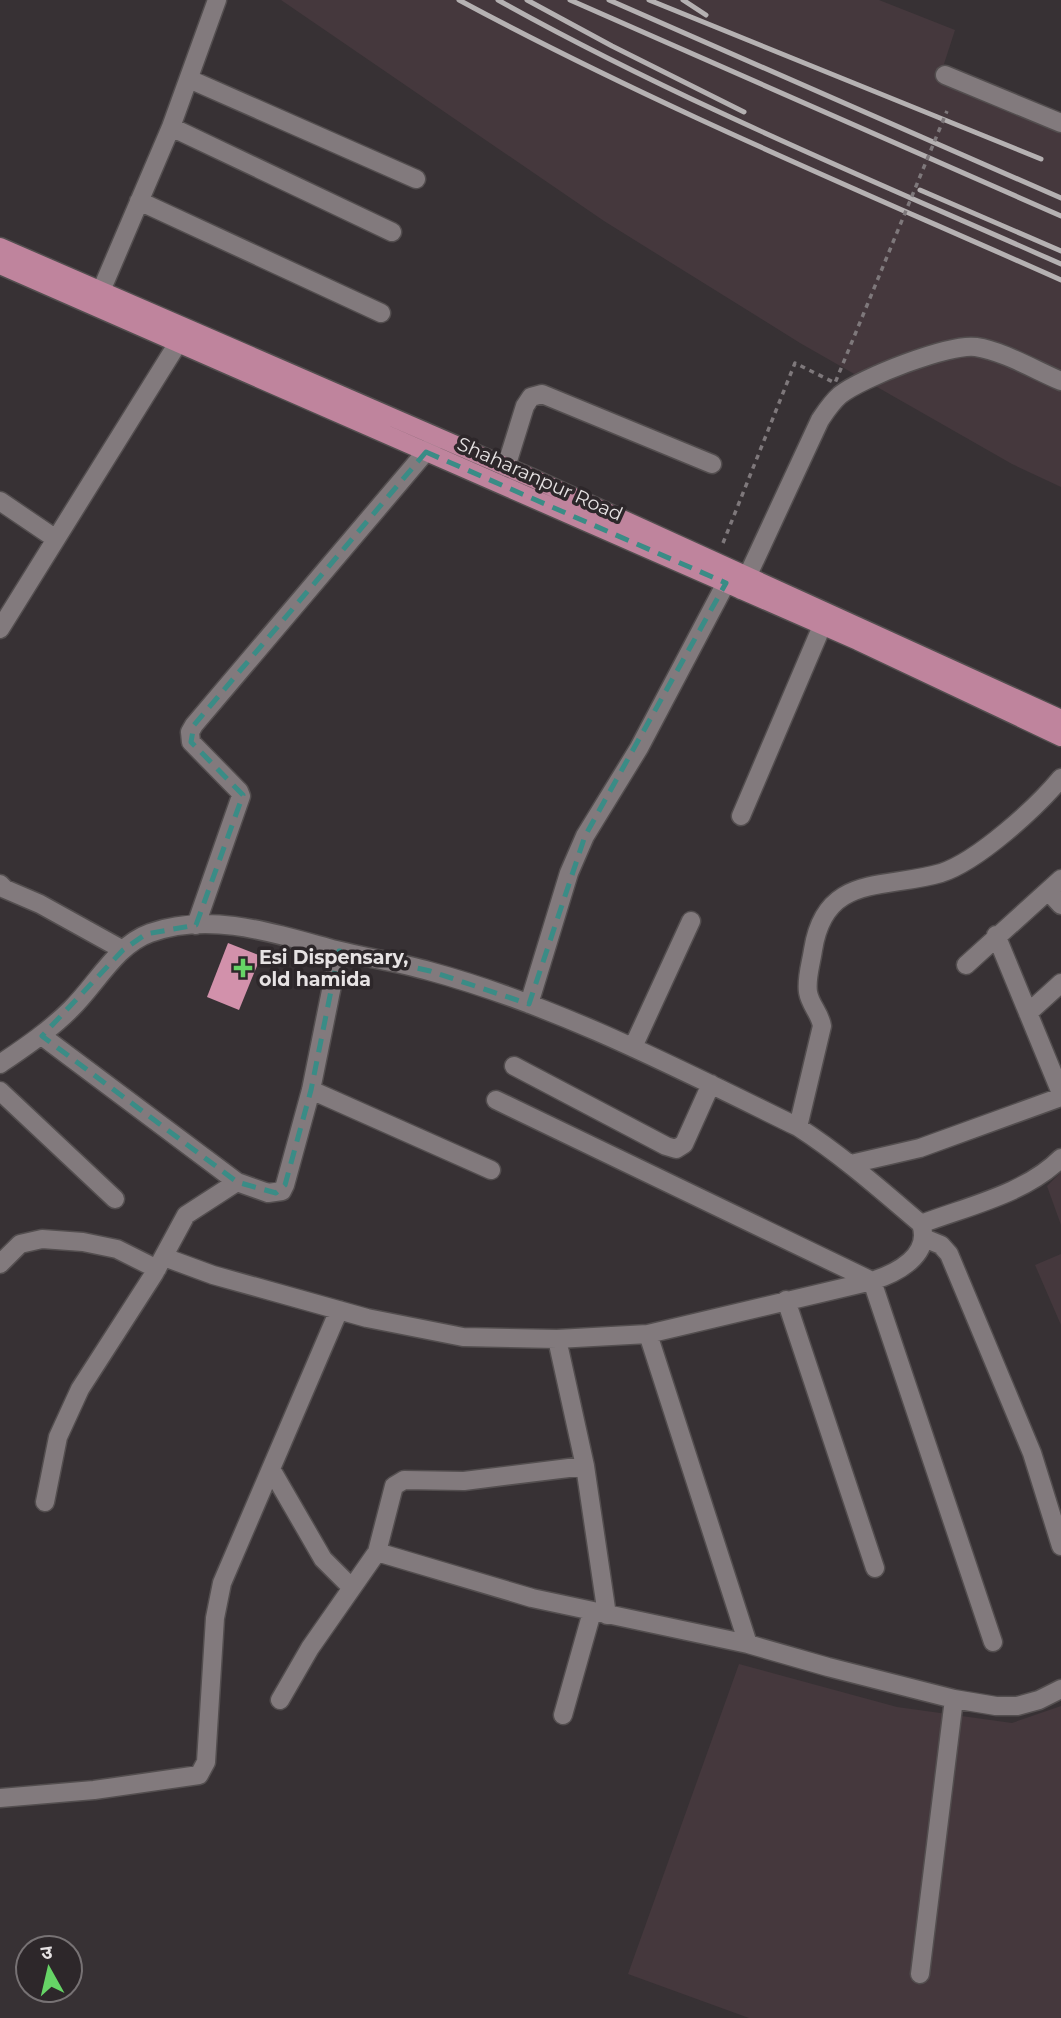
<svg xmlns="http://www.w3.org/2000/svg" width="1061" height="2018" font-family="Montserrat,'Noto Sans Devanagari',sans-serif">
<rect width="100%" height="100%" fill="#373134"/>
<path fill="#45383d" d="M 281,0 L 879,0 L 955,30 L 943,67 L 1061,120 L 1061,487 L 1012,464 L 800,343 L 604,221 Z
M 1061,1172 L 1061,1225 L 1047,1186 Z
M 1061,1254 L 1061,1325 L 1035,1265 Z
M 739,1664 L 897,1707 L 1012,1723 L 1061,1706 L 1061,2018 L 749,2018 L 628,1974 Z"/>
<path fill="#d291ab" d="M 228,943 L 261,956 L 239,1010 L 207,997 Z"/>
<g fill="none" stroke-linecap="round" stroke-linejoin="round">
<g stroke="#534e4f" stroke-width="21">
<path id="minor" d="M 945,75 L 1061,123
M 189,79 L 416,179
M 171,127 L 392,232
M 139,201 L 381,313
M 101,291 L 171,127 L 217,0
M 506,467 L 525,406 L 531,397 L 542,394 L 712,464
M 0,501 L 56,539
M 741,590 L 820,420 C 826,411 831,403 840,395 C 861,378 950,343 976,347 C 1003,351 1035,370 1061,381
M 0,629 L 178,343
M 741,816 L 822,626
M 0,884 L 5,889 L 40,904 L 123,950
M 1048,891 L 1061,905
M 196,925 L 241,796 L 239,791 L 191,742 L 190,732 L 194,725 L 435,441
M 996,935 L 1061,1093
M 966,965 L 1061,879
M 529,1004 L 569,873 L 585,836 L 639,748 L 726,583
M 1028,1013 L 1061,983
M 42,1036 L 237,1182 L 186,1215 L 154,1274 L 80,1389 L 58,1437 L 45,1502
M 633,1047 L 691,921
M 0,1064 C 25,1047 49,1031 71,1009 C 96,985 116,945 150,933 C 211,911 277,934 336,950 C 367,958 398,962 429,971 C 558,1006 679,1069 798,1127 C 843,1156 881,1190 921,1224 C 932,1255 897,1273 872,1281 L 648,1334 L 557,1339 L 463,1337 L 367,1318 L 213,1275 L 164,1257
M 514,1066 L 666,1146 L 676,1149 L 684,1144 L 711,1084
M 311,1090 L 491,1170
M 0,1091 L 115,1199
M 496,1100 L 872,1281 L 993,1642
M 798,1127 L 822,1026 C 820,1013 810,1005 808,992 C 806,978 811,964 813,950 C 825,873 883,890 941,873 C 978,861 1036,808 1061,778
M 851,1164 L 920,1148 L 1061,1097
M 237,1182 L 268,1193 L 282,1191 L 285,1185 L 311,1090 L 339,951
M 921,1224 C 968,1206 1025,1194 1061,1158
M 924,1238 L 941,1245 L 949,1254 L 1032,1453 L 1061,1546
M 0,1264 L 20,1244 L 42,1239 L 83,1242 L 117,1249 L 157,1269
M 786,1300 L 875,1568
M 648,1334 L 748,1644
M 557,1339 L 585,1466 L 607,1615
M 271,1469 L 323,1559 L 352,1588
M 377,1552 L 532,1598 L 748,1644 L 828,1667 L 954,1699 L 996,1706 L 1017,1706 L 1039,1700 L 1061,1689
M 280,1700 L 310,1648 L 377,1552 L 394,1486 L 404,1480 L 464,1481 L 585,1466
M 563,1715 L 592,1612
M 0,1798 L 94,1790 L 199,1775 L 206,1762 L 215,1618 L 222,1583 L 339,1310
M 920,1974 L 954,1699"/>
</g>
<g stroke="#534e4f" stroke-width="21">
<path id="major" d="M 0,247 L 532,478 L 1061,719
M 0,265 L 858,641 L 1061,737"/>
</g>
<use href="#minor" stroke="#827a7d" stroke-width="18"/>
<use href="#major" stroke="#bf849d" stroke-width="18"/>
<path stroke="#b5b1b2" stroke-width="5" d="M 459,0 C 654,105 859,190 1061,280
M 498,0 C 679,101 872,180 1061,264
M 527,0 L 612,46 L 744,112
M 570,0 L 1061,216
M 609,0 L 1061,198
M 649,0 L 1041,159
M 683,0 L 706,15
M 920,190 L 1061,251"/>
<path stroke="#7e787b" stroke-width="3.5" stroke-dasharray="5 5" stroke-linecap="butt" d="M 723,543 L 795,363 L 835,383 L 947,111"/>
</g>
<path fill="none" stroke="#3a8c86" stroke-width="5" stroke-dasharray="14 9" stroke-linejoin="round" d="M 426,452 L 726,583 L 585,836 L 529,1004 L 430,971 L 339,951 L 311,1090 L 285,1185 L 276,1193 L 237,1182 L 42,1036 L 123,950 L 146,934 L 196,925 L 243,795 L 191,742 L 194,725 Z"/>
<path fill="#66d466" stroke="#2d272a" stroke-width="2.5" d="M239.5 957.5h7v7h7v7h-7v7h-7v-7h-7v-7h7z"/>
<g text-anchor="middle" dominant-baseline="central" stroke-width="7" stroke-linejoin="round" paint-order="stroke">
<g font-size="19" fill="#e7e3e4" stroke="#2d272a">
<text transform="translate(540 479) rotate(24)">Shaharanpur Road</text>
</g>
<g font-size="19" font-weight="bold" fill="#e7e3e4" stroke="#2d272a" text-anchor="start">
<text x="259" y="957">Esi Dispensary,<tspan x="259" dy="22">old hamida</tspan></text>
</g>
</g>
<g transform="translate(49 1969) rotate(352)"><circle r="33" fill="#2d272a" stroke="#777274" stroke-width="2"/>
<path d="M0-5L12 26L0 18L-12 26Z" fill="#66d466"/>
<text y="-10" font-size="19" font-weight="bold" text-anchor="middle" fill="#e7e3e4">उ</text>
</g>
</svg>
